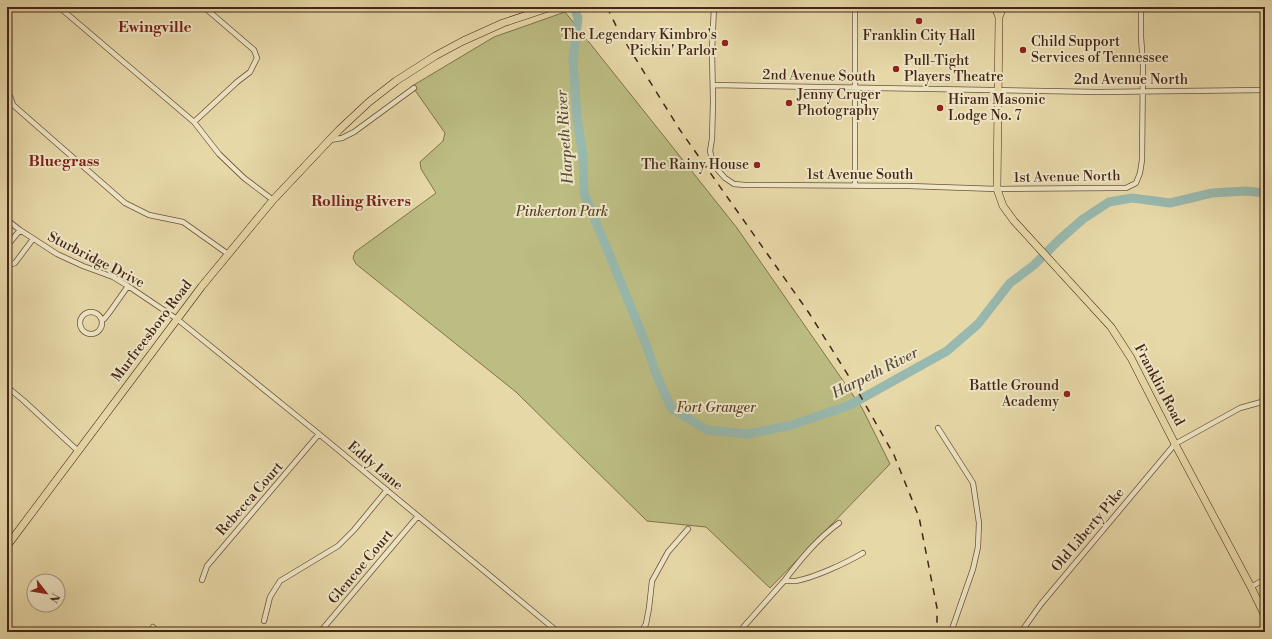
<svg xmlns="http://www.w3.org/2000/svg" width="1272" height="639" font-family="'Libre Bodoni',serif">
<rect width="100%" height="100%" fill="#e7d8a8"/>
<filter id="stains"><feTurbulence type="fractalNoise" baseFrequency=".005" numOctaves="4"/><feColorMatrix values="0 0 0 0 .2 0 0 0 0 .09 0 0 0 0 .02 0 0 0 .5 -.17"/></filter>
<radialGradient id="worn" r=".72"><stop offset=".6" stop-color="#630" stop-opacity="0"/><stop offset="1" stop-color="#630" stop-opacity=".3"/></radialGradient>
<path fill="#bcbd83" stroke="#80724d" d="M 565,12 L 737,228 L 862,408 L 890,464 L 770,588 L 706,527 L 647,521 L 516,392 L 356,264 L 353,258 L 355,252 L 436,193 L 421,169 L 420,162 L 443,141 L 445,133 L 412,86 L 494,37 Z"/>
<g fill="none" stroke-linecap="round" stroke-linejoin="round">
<path stroke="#98b9af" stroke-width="9" d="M 574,7 L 578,18 L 573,60 L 577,118 L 583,155 L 584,193 L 644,339 L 657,376 L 671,408 L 707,430 L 748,434 L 792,425 L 850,405 L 947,351 L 978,324 L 1010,283 L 1034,265 L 1059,240 L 1083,219 L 1109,202 L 1132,198 L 1170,203 L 1212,193 L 1246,191 L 1265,193"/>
<g stroke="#6e523b" stroke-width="6">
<path id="minor" d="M 59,7 L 194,122 L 219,154 L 244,178 L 273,200
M 714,7 L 712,50 L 713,102 L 712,139 L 710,151 L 712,159 L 716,168 L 725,178 L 734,184 L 745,185 L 909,186 L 997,189 L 1113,188 L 1126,188 L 1136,183 L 1140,173 L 1142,160 L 1143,65 L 1141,37 L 1141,7
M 713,85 L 1099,92 L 1265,90
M 7,93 L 10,96 L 13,105 L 125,203 L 149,215 L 183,222 L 228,254
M 194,122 L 237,82 L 250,72 L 257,58 L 254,50 L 204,7
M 330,140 L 342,138 L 354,132 L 414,88
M 855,186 L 855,7
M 7,220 L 20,230 L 57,254 L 83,266 L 113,277 L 128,286 L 177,319 L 319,434 L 558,632
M 7,246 L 20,230
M 7,265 L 12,264 L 15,263 L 33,239
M80 323a11 11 0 1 1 22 0a11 11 0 1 1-22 0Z
M 102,320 L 104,319 L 109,313 L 128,286
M 7,387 L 23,400 L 78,451
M 938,428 L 973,483 L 979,523 L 978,547 L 973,569 L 951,632
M 202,580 L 207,566 L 319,434
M 784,581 C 800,560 817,539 839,523
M 1251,587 L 1265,579
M 264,621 L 270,597 L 280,581 L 338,546 L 354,530 L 387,490
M 149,632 L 153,627 L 158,632
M 320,632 L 418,516
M 641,632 L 646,624 L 649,608 L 652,581 L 668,552 L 688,529
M 739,632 L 784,581 C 788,581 792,581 796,581 C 816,577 846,563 863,553
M 1021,632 L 1041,604 L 1175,444 L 1240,408 L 1265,401"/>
</g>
<g stroke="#452617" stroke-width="8">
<path id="primary" d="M 995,7 L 999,17
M 1003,7 L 999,17 L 997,189 L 1003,206 L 1014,221 L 1111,327 L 1131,358 L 1175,444 L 1251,587 L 1265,616
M 7,546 L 202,286 L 273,200 L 339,130 L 369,102 L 396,81 L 435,56 L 463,41 L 503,23 L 551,7"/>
</g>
<use href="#minor" stroke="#efe6c6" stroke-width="4.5"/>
<use href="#primary" stroke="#e7d8a8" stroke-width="7"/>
<path stroke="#452617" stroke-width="1.5" stroke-dasharray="7 7" stroke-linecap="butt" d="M 607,7 L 619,32 L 680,130 L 809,313 L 853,383 L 894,455 L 919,517 L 937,608 L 937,632"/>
</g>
<g fill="#8f2418" stroke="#efe6c6" stroke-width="1.5">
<circle cx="919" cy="21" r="4"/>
<circle cx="725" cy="43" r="4"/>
<circle cx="1023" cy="50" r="4"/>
<circle cx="896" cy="69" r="4"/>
<circle cx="789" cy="103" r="4"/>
<circle cx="940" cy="108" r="4"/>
<circle cx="757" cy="165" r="4"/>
<circle cx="1067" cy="394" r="4"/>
</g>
<g text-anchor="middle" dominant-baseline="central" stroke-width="4" stroke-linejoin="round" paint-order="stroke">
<g font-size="14" fill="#452617" stroke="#efe6c6" text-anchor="start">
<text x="717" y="35" text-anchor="end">The Legendary Kimbro's<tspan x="717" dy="16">Pickin' Parlor</tspan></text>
<text x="919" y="36" text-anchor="middle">Franklin City Hall</text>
<text x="1031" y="42">Child Support<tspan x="1031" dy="16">Services of Tennessee</tspan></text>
<text x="904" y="61">Pull-Tight<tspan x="904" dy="16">Players Theatre</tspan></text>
<text x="797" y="95">Jenny Cruger<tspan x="797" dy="16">Photography</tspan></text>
<text x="948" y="100">Hiram Masonic<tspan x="948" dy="16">Lodge No. 7</tspan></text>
<text x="749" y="165" text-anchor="end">The Rainy House</text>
<text x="1059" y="386" text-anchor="end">Battle Ground<tspan x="1059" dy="16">Academy</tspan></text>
</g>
<g font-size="14" fill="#452617" stroke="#efe6c6">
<text transform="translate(819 76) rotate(1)">2nd Avenue South</text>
<text x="1131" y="80">2nd Avenue North</text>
<text x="860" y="175">1st Avenue South</text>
<text transform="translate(1067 177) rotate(-1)">1st Avenue North</text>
<text transform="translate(96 260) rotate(27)">Sturbridge Drive</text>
<text transform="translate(152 331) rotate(-53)">Murfreesboro Road</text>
<text transform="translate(1159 385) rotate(62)">Franklin Road</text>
<text transform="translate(375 466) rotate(40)">Eddy Lane</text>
<text transform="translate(250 499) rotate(-49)">Rebecca Court</text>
<text transform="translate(1088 530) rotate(-50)">Old Liberty Pike</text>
<text transform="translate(361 567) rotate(-50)">Glencoe Court</text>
</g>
<g font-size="14" font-style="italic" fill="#5d442d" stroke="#efe6c6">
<text x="562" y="212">Pinkerton Park</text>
<text x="716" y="408">Fort Granger</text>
</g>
<g font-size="15" font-weight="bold" fill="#7a1f14" stroke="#efe6c6">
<text x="155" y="27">Ewingville</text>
<text x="64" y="161">Bluegrass</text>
<text x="361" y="201">Rolling Rivers</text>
</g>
<g font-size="15" font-style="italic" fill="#5a4b3d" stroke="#efe6c6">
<text transform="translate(565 137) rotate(-94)">Harpeth River</text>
<text transform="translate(875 373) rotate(-27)">Harpeth River</text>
</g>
</g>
<rect width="1272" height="639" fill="none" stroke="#e7d8a8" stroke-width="24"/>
<rect x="8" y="8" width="1256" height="623" fill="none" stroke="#452617" stroke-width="2"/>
<rect x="12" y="12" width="1248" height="615" fill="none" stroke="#452617"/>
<g transform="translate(46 593) rotate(121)"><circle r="19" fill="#efe6c6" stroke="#ab9980"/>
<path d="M0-3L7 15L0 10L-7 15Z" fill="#8f2418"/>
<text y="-6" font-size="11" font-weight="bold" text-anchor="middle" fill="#452617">N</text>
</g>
<rect width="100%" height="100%" filter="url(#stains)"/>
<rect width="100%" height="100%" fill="url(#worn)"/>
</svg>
